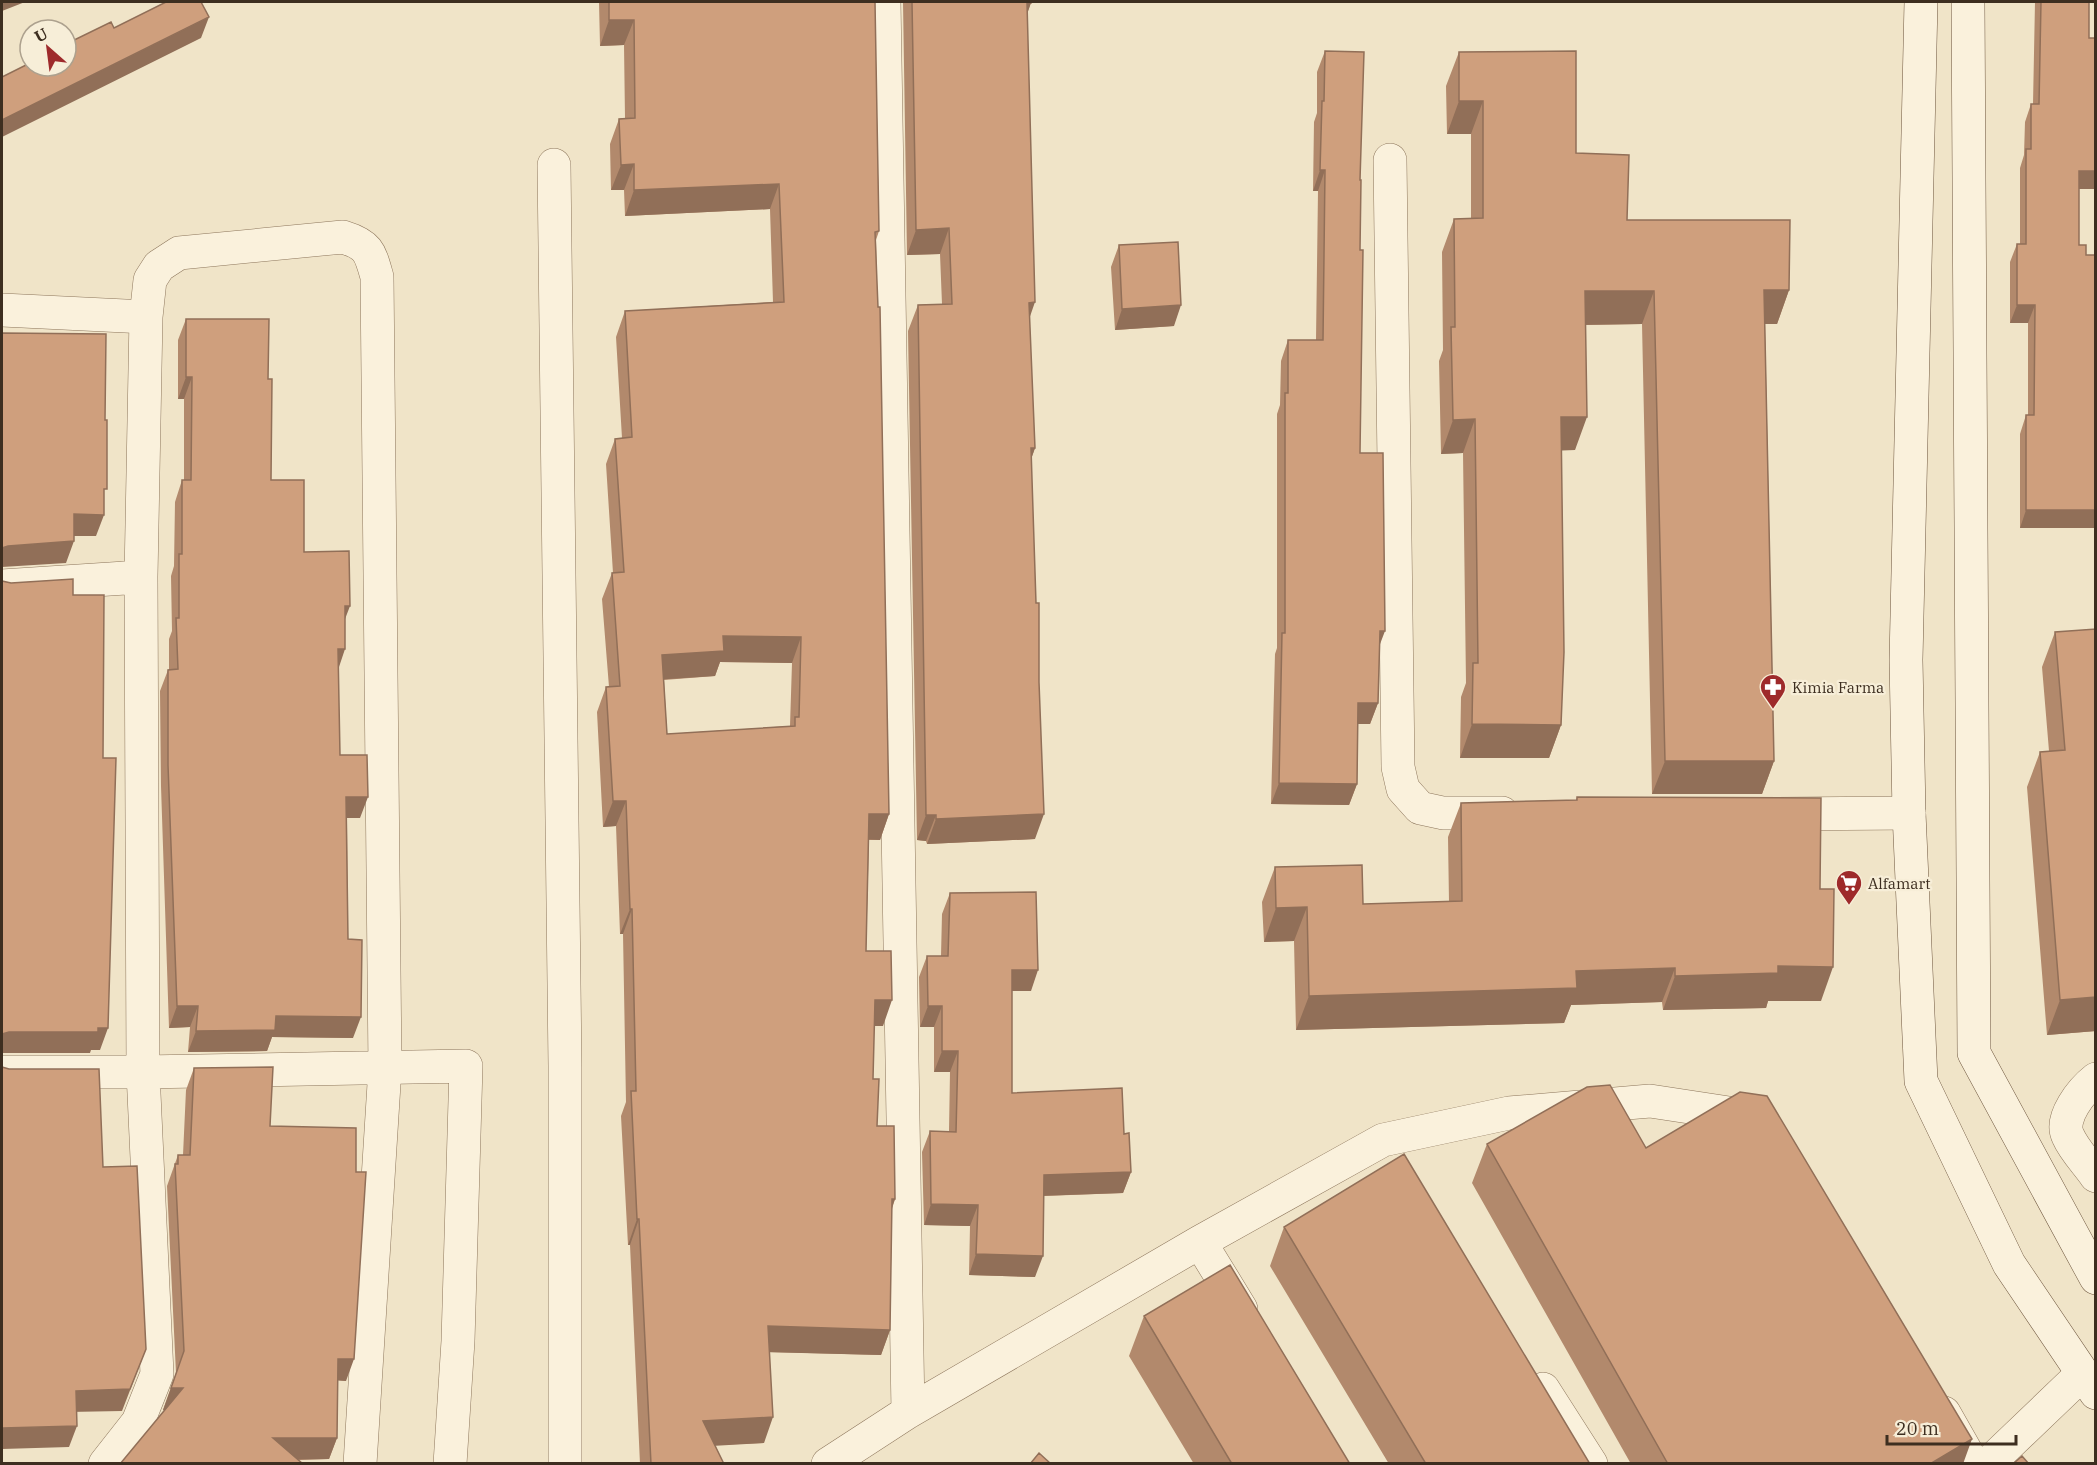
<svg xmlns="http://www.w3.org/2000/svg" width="2097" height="1465" font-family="'IBM Plex Serif',serif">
<rect width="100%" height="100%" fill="#f0e4c8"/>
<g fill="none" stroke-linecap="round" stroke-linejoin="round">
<g stroke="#8d765c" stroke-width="34">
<path id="minor" d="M 884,2 L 908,1412
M 1390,160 L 1398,767 L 1403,789 L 1420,808 L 1443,813 L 1502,813
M 554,165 L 565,1066 L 565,1464
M 2,310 L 146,317
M 2,586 L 141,577
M 1775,814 L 1909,813
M 2,1072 L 143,1072 L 466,1066 L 458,1341 L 450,1464
M 2096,1079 C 2082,1090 2059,1118 2068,1136 C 2074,1150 2087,1163 2096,1176
M 1200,1242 L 1241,1309
M 1543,1389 L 1591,1464
M 1944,1413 L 1973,1464
M 105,1464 L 138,1422 L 157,1374 L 143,1072 L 141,577 L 146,317 L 150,280 L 159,266 L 179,253 L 343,237 C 369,245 370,252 377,277 L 385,1068 L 360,1464
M 828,1464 L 908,1412 L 1200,1242 L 1383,1140 L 1509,1113 L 1650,1101 L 1755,1117
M 1988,1464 L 2081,1375"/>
</g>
<g stroke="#6f573f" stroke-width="34">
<path id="secondary" d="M 1921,2 L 1906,660 L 1909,813 L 1921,1081 L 2009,1264 L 2096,1393
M 1968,2 L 1974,1053 L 2096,1278"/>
</g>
<use href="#minor" stroke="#faf1dc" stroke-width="33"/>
<use href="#secondary" stroke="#faf1dc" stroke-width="33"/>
</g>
<path fill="#b2896c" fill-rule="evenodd" d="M 599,2 L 875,2 L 879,231 L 876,240 L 889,814 L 880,840 L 869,840 L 866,951 L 883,1026 L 874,1026 L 873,1079 L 877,1126 L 895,1199 L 892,1209 L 890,1330 L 881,1355 L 770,1352 L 764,1443 L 715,1445 L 724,1464 L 640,1464 L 630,1245 L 628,1245 L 621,1116 L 626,1102 L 623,934 L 620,934 L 616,826 L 603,827 L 597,712 L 606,687 L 609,687 L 602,599 L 612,573 L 613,573 L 606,464 L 615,439 L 622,438 L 616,337 L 625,311 L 773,302 L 770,209 L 625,216 L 624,190 L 611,190 L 610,144 L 619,119 L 625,118 L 624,45 L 600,46 ZM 720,662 L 792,663 L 790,726 L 667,734 L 664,680 L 715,676 Z
M 903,2 L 1031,2 L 1027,14 L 1029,319 L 1035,448 L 1031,459 L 1035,839 L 927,844 L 926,841 L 917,840 L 908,331 L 918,305 L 942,304 L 940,254 L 907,255 Z
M 2035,2 L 2089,2 L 2089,38 L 2096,38 L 2096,189 L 2079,189 L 2079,245 L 2096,528 L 2020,528 L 2020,434 L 2026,415 L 2028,415 L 2028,323 L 2010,323 L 2010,262 L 2017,244 L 2020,244 L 2020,168 L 2024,155 L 2025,122 L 2031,104 L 2033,104 Z
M 1325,51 L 1360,180 L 1360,453 L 1379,647 L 1378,703 L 1370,724 L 1358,724 L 1357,784 L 1349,805 L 1271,804 L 1275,654 L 1277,648 L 1277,414 L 1280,405 L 1281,361 L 1288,340 L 1316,340 L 1318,191 L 1313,191 L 1314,122 L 1317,113 L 1317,72 Z
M 1459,52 L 1576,153 L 1627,220 L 1789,290 L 1777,324 L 1765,324 L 1774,761 L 1762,794 L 1652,794 L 1642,324 L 1586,325 L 1575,450 L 1561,450 L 1561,725 L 1549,758 L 1460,758 L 1461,697 L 1466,683 L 1463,453 L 1441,454 L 1439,361 L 1443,350 L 1442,252 L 1454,219 L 1471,218 L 1471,134 L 1447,134 L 1446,86 Z
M 1119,245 L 1174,326 L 1115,330 L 1111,267 Z
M 186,319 L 268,379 L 271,480 L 304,552 L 345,619 L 338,668 L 340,755 L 360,818 L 347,818 L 348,939 L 353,1038 L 272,1037 L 267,1051 L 188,1052 L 190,1027 L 169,1028 L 161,786 L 160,691 L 168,670 L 169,670 L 169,639 L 172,631 L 171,576 L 174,566 L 175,502 L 182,480 L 184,480 L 184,399 L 178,399 L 178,340 Z
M 2096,629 L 2096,1031 L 2047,1035 L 2027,787 L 2040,752 L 2049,751 L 2042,667 L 2055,632 Z
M 1577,797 L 1820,889 L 1821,1001 L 1768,1001 L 1766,1008 L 1663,1010 L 1662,1002 L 1571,1005 L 1564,1023 L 1296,1030 L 1294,941 L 1264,942 L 1262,902 L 1275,867 L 1363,904 L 1449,902 L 1448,837 L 1461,803 L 1576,800 Z
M 950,893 L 1031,991 L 1012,991 L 1012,1093 L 1124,1134 L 1131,1172 L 1123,1193 L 1044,1196 L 1035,1277 L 969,1275 L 970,1226 L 924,1225 L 922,1152 L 930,1131 L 949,1131 L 950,1072 L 934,1072 L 934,1027 L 920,1027 L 919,977 L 927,956 L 941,956 L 942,914 Z
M 194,1068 L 270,1126 L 346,1381 L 338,1380 L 337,1438 L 329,1459 L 299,1460 L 163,1410 L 176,1373 L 167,1186 L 178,1155 L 183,1155 L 186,1090 Z
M 1487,1144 L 1646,1148 L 1963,1464 L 1631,1464 L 1472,1183 Z
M 1284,1227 L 1590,1464 L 1389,1464 L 1270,1266 Z
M 1144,1316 L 1350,1464 L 1194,1464 L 1129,1356 Z"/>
<path fill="#916f58" d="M 2,2 L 25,2 L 2,11 Z
M 1027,3 L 1031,3 L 1022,28 Z
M 209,17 L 201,38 L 2,137 L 2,120 Z
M 609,20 L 634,20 L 624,45 L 600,46 Z
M 1459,101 L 1483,101 L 1471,134 L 1447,134 Z
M 634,164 L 624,190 L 611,190 L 621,165 Z
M 1320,170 L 1325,170 L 1318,191 L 1313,191 Z
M 2079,171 L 2096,171 L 2096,189 L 2072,189 Z
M 779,184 L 770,209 L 625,216 L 634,190 Z
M 949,228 L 940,254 L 907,255 L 916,230 Z
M 1764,290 L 1789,290 L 1777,324 L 1752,324 Z
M 1585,291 L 1654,291 L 1642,324 L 1573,325 Z
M 1035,302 L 1026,328 L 1029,303 Z
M 1181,305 L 1174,326 L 1115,330 L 1122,309 Z
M 2017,305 L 2035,305 L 2028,323 L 2010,323 Z
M 186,377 L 192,377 L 184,399 L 178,399 Z
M 1561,417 L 1587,417 L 1575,450 L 1549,451 Z
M 1475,419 L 1463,453 L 1441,454 L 1453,420 Z
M 1031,448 L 1035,448 L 1026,474 Z
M 2026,510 L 2096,510 L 2096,528 L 2020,528 Z
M 74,514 L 104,515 L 96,536 L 66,536 Z
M 74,541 L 66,563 L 2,567 L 2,548 L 8,546 Z
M 345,606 L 350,606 L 342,627 Z
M 1380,631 L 1385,631 L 1377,652 Z
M 723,636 L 801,637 L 792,663 L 720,662 L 715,676 L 653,680 L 662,655 Z
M 338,649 L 345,649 L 338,670 Z
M 1358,703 L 1378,703 L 1370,724 L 1351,724 Z
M 1472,724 L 1561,725 L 1549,758 L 1460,758 Z
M 1665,761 L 1774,761 L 1762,794 L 1652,794 Z
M 1279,783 L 1357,784 L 1349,805 L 1271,804 Z
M 346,797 L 368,797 L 360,818 L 339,818 Z
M 613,801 L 626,801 L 616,826 L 603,827 Z
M 869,814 L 889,814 L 880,840 L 860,839 Z
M 1044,814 L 1035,839 L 927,844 L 936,819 Z
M 926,815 L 936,815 L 926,841 L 917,840 Z
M 1307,907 L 1294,941 L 1264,942 L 1276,908 Z
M 630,909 L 632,909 L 623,934 L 620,934 Z
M 1778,966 L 1833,967 L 1821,1001 L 1768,1001 L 1766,1008 L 1663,1010 L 1675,976 Z
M 1675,968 L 1662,1002 L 1571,1005 L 1564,1023 L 1296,1030 L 1309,996 L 1576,971 Z
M 1012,970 L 1038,970 L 1031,991 L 1004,991 Z
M 2096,997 L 2096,1031 L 2047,1035 L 2060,1000 Z
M 875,1000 L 892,1000 L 883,1026 L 866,1026 Z
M 177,1006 L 198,1006 L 190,1027 L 169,1028 Z
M 928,1006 L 942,1006 L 934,1027 L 920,1027 Z
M 276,1016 L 361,1017 L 353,1038 L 272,1037 L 267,1051 L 188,1052 L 196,1031 Z
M 98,1028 L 108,1028 L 100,1050 L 91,1050 L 90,1053 L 2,1053 L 2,1034 L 9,1032 Z
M 942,1051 L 958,1051 L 950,1072 L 934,1072 Z
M 1131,1172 L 1123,1193 L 1037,1196 L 1044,1175 Z
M 892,1199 L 895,1199 L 886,1224 Z
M 931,1204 L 978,1205 L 970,1226 L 924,1225 Z
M 637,1219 L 639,1219 L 630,1245 L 628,1245 Z
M 976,1254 L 1043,1256 L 1035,1277 L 969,1275 Z
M 768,1326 L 890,1330 L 881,1355 L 759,1352 Z
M 146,1349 L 122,1411 L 68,1412 L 76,1391 Z
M 338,1359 L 354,1359 L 346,1381 L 330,1380 Z
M 171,1388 L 183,1388 L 175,1409 L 163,1410 Z
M 773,1417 L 764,1443 L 694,1447 L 703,1421 Z
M 77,1426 L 69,1447 L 2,1449 L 2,1428 Z
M 273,1438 L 337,1438 L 329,1459 L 265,1460 Z
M 1972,1439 L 1963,1464 L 1930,1464 Z"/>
<path fill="#cf9f7d" stroke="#916f58" stroke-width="1.5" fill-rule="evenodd" d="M 166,2 L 201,2 L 209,17 L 2,120 L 2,77 L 30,63 L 30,66 L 66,66 L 66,44 L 111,22 L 114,28 Z
M 609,2 L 875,2 L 879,231 L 875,232 L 878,307 L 880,307 L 889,814 L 869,814 L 866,951 L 891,951 L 892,1000 L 875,1000 L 873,1079 L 879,1079 L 877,1126 L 894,1126 L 895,1199 L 892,1199 L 890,1330 L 768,1326 L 773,1417 L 703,1421 L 724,1464 L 651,1464 L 639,1219 L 637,1219 L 631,1091 L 636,1091 L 632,909 L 630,909 L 626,801 L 613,801 L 606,687 L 620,686 L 612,573 L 624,572 L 615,439 L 632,437 L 625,311 L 784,302 L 779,184 L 634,190 L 634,164 L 621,165 L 619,119 L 635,118 L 634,20 L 609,20 ZM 723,636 L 801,637 L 799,717 L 795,717 L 795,726 L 667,734 L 662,655 L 724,651 Z
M 912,2 L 1031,2 L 1031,3 L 1027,3 L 1035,302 L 1029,303 L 1035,448 L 1031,448 L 1036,603 L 1039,603 L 1039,682 L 1044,814 L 936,819 L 936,815 L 926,815 L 918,305 L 952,304 L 949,228 L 916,230 Z
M 2041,2 L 2089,2 L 2089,38 L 2096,38 L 2096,171 L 2079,171 L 2079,245 L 2086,245 L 2086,255 L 2096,255 L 2096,510 L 2026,510 L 2026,415 L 2034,415 L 2035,305 L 2017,305 L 2017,244 L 2026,244 L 2026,149 L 2031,149 L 2031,104 L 2039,104 Z
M 1325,51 L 1364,52 L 1360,180 L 1361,180 L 1360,250 L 1363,250 L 1360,453 L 1383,453 L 1385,631 L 1380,631 L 1378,703 L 1358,703 L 1357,784 L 1279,783 L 1282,633 L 1285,633 L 1285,393 L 1288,393 L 1288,340 L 1323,340 L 1325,170 L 1320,170 L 1322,101 L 1324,101 Z
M 1576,51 L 1576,153 L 1629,155 L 1627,220 L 1790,220 L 1789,290 L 1764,290 L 1774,761 L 1665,761 L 1654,291 L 1585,291 L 1587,417 L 1561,417 L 1564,652 L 1561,725 L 1472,724 L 1473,663 L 1478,663 L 1475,419 L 1453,420 L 1451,327 L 1455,327 L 1454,219 L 1483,218 L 1483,101 L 1459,101 L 1459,52 Z
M 1178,242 L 1181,305 L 1122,309 L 1119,245 Z
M 186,319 L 269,319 L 268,379 L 272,379 L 271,480 L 304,480 L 304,552 L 349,551 L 350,606 L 345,606 L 345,649 L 338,649 L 340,755 L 367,755 L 368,797 L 346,797 L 348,939 L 362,940 L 361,1017 L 276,1016 L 275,1030 L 196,1031 L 198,1006 L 177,1006 L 168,765 L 168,670 L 178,669 L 176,618 L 179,618 L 179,554 L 182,554 L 182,480 L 191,480 L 192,377 L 186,377 Z
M 2,333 L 106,334 L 105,420 L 107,420 L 107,489 L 104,489 L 104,515 L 74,514 L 74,541 L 8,546 L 2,548 Z
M 73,579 L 73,595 L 104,595 L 103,758 L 116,758 L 108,1028 L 98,1028 L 98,1032 L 9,1032 L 2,1034 L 2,581 L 11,583 Z
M 2096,629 L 2096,997 L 2060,1000 L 2040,752 L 2065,750 L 2055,632 Z
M 1577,797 L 1821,798 L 1820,889 L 1834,889 L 1833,967 L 1778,966 L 1778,973 L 1675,976 L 1675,968 L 1576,971 L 1577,988 L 1309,996 L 1307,907 L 1276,908 L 1275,867 L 1362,865 L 1363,904 L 1462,901 L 1461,803 L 1577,800 Z
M 1036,892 L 1038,970 L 1012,970 L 1012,1093 L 1122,1088 L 1124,1134 L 1129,1133 L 1131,1172 L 1044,1175 L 1043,1256 L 976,1254 L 978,1205 L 931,1204 L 930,1131 L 956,1132 L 958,1051 L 942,1051 L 942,1006 L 928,1006 L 927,956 L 948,956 L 950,893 Z
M 2,1067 L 9,1069 L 99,1069 L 103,1167 L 137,1166 L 146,1349 L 130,1389 L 76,1391 L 77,1426 L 2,1428 Z
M 273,1067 L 270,1126 L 356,1128 L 356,1172 L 366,1172 L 354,1359 L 338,1359 L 337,1438 L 273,1438 L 303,1464 L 120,1464 L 183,1388 L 171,1388 L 184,1351 L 175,1164 L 178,1164 L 178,1155 L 190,1155 L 194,1068 Z
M 1610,1085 L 1646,1148 L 1740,1092 L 1767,1096 L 1972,1439 L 1930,1464 L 1668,1464 L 1487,1144 L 1587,1087 Z
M 1404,1154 L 1590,1464 L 1426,1464 L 1284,1227 Z
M 1230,1265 L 1350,1464 L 1232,1464 L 1144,1316 Z
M 1039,1453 L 1051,1464 L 1030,1464 Z
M 2022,1456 L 2029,1464 L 2013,1464 Z"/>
<defs>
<g id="pharmacy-pin" transform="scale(1.35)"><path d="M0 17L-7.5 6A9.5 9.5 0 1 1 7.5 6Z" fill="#9e2a2b" stroke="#f7eed8"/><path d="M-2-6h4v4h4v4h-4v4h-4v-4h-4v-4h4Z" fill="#fff"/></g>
<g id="supermarket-pin" transform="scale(1.35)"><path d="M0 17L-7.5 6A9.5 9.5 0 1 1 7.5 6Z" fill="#9e2a2b" stroke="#f7eed8"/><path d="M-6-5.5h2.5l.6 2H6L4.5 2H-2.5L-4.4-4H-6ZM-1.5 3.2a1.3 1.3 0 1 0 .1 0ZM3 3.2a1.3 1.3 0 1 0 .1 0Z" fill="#fff"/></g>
</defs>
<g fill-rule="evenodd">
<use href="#pharmacy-pin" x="1773" y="687"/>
<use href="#supermarket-pin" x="1849" y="883"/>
</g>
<g text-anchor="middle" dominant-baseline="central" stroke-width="4.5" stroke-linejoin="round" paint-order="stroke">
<g font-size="15" fill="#3d2e20" stroke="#f7eed8" text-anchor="start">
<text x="1792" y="687">Kimia Farma</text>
<text x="1868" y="883">Alfamart</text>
</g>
</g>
<rect width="2097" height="1465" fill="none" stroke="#3d2e20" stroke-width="6"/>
<g transform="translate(48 48) rotate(332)"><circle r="28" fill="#f7eed8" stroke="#ada18e" stroke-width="1.5"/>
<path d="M0-4.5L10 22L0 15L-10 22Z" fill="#9e2a2b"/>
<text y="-9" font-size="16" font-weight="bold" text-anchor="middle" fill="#3d2e20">U</text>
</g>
<path d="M1887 1435v9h129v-9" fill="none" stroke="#3d2e20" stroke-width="3"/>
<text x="1896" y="1435" font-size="18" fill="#3d2e20" stroke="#f7eed8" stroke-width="4.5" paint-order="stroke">20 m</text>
</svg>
